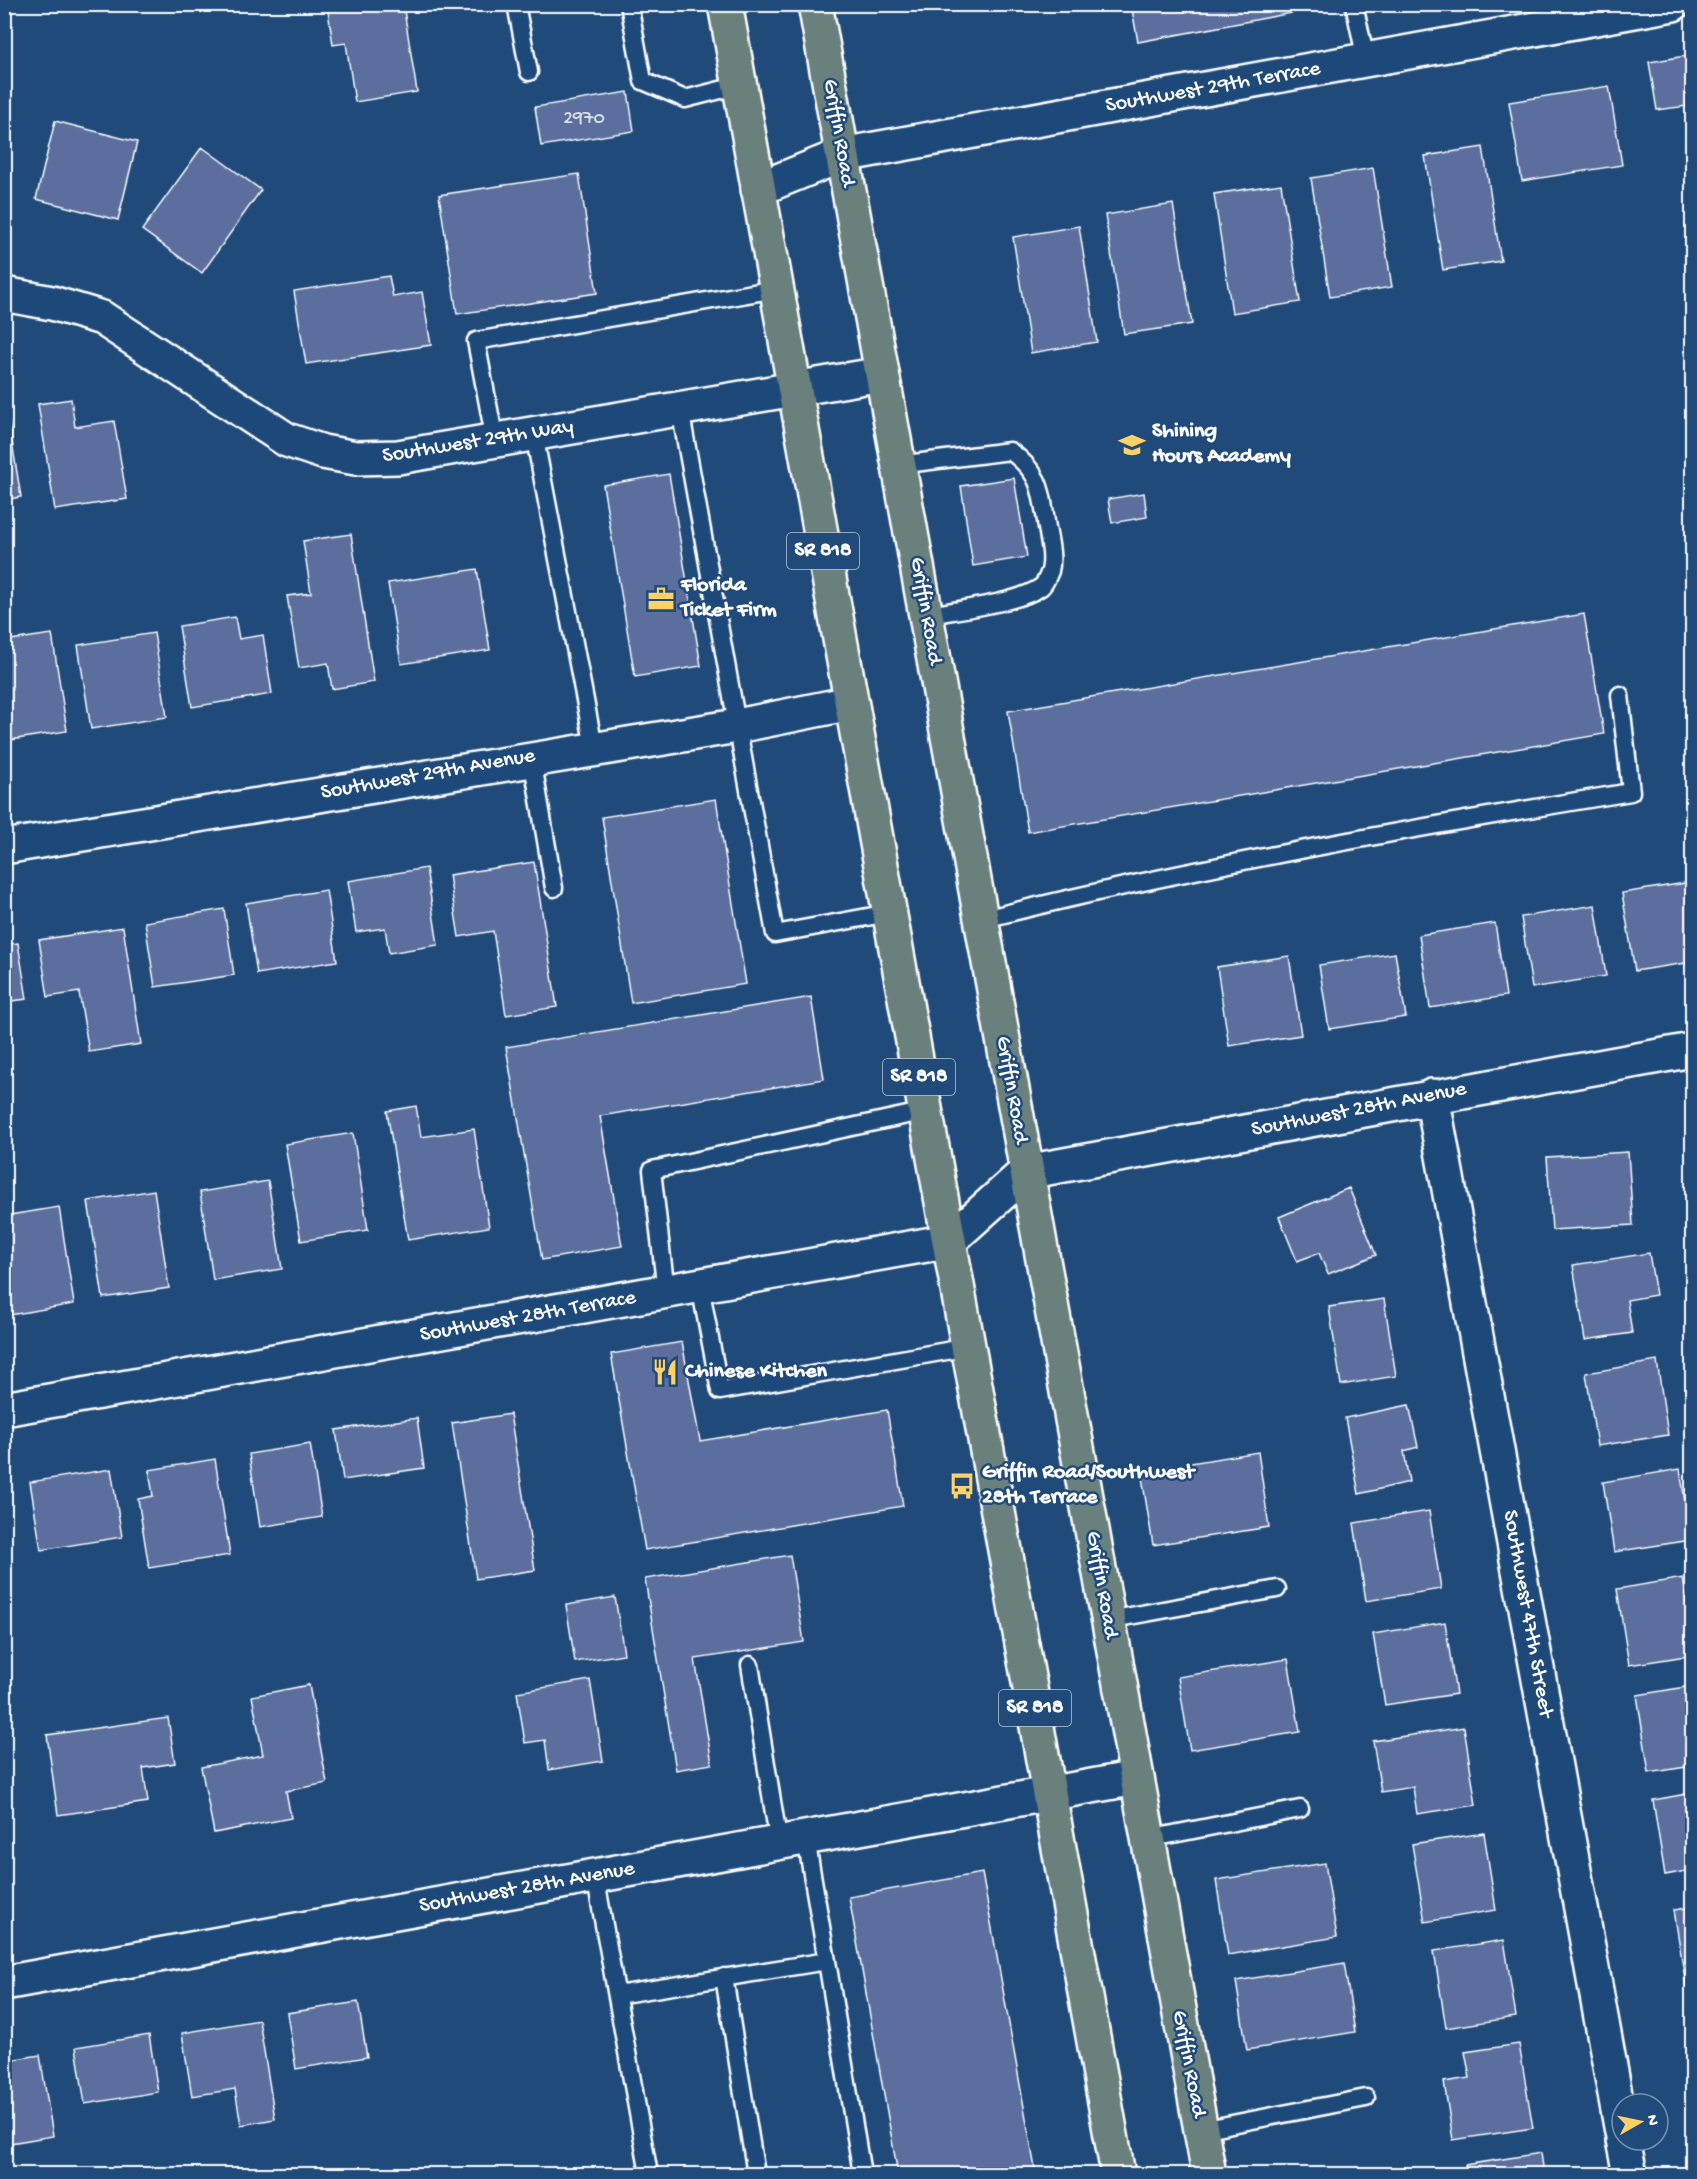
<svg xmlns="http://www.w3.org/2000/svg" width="1697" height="2179" font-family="'Gochi Hand',sans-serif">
<rect width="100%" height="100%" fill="#1f4a7a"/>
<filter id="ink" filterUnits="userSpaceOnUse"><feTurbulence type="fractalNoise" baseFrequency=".0167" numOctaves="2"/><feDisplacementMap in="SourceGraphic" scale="12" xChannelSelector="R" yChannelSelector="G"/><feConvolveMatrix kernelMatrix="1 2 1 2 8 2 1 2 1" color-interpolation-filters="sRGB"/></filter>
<g filter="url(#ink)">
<path fill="#5b6e9e" stroke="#fff" stroke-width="1.5" d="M 327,4 L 403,4 L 417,92 L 355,102 L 346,43 L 333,45 Z
M 1131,4 L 1312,4 L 1313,9 L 1138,42 Z
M 1692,55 L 1692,140 L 1687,106 L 1657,110 L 1649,62 Z
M 1609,86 L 1622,165 L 1522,181 L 1509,102 Z
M 628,92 L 634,131 L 541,146 L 535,107 Z
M 55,121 L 137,142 L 118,220 L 36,199 Z
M 202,147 L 261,190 L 202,273 L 142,230 Z
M 1483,147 L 1501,261 L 1443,270 L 1425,156 Z
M 1373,168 L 1392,287 L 1330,297 L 1311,178 Z
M 579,174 L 597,293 L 457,314 L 439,195 Z
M 1281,184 L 1300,302 L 1232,313 L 1214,194 Z
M 1173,204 L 1192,324 L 1124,334 L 1105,215 Z
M 1079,226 L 1097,342 L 1031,353 L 1013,237 Z
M 389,276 L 393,297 L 422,292 L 431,345 L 306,364 L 294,291 Z
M 4,393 L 21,497 L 4,500 Z
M 71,399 L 75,427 L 114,421 L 127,499 L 55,510 L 38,404 Z
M 669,474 L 701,666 L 635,677 L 603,485 Z
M 1014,478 L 1027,557 L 973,566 L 961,486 Z
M 1144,493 L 1147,517 L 1112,523 L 1108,499 Z
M 351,534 L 374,682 L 332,689 L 328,663 L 299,668 L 287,596 L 311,593 L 303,541 Z
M 477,569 L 490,650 L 401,664 L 388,583 Z
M 1584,614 L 1604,734 L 1028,832 L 1008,711 Z
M 235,617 L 239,639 L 263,635 L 272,694 L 192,707 L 179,626 Z
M 154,633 L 167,717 L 91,729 L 78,645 Z
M 52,634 L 67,731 L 4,741 L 4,641 Z
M 716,799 L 746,984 L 631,1003 L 602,817 Z
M 534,862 L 557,1007 L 506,1015 L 493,931 L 459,937 L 449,875 Z
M 426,868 L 438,945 L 389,953 L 385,928 L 356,932 L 348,881 Z
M 1692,882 L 1692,962 L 1635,971 L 1622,893 Z
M 326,890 L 337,961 L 257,974 L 246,903 Z
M 1595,905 L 1606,976 L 1532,988 L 1521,917 Z
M 224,909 L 234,975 L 155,987 L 145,922 Z
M 1495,923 L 1506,996 L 1430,1008 L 1419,935 Z
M 123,927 L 141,1044 L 89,1052 L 79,992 L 48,997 L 39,940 Z
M 18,943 L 27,999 L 4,1002 L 4,945 Z
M 1395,953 L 1406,1017 L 1329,1029 L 1319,965 Z
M 1289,956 L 1301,1035 L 1229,1046 L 1217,967 Z
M 811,997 L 824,1079 L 600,1116 L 622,1246 L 542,1260 L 506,1047 Z
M 416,1106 L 421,1137 L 474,1129 L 489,1227 L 408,1240 L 387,1111 Z
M 353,1133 L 368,1230 L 301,1241 L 285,1144 Z
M 1628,1152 L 1633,1225 L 1552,1230 L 1547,1157 Z
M 268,1181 L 282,1269 L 213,1280 L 200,1192 Z
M 1349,1188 L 1376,1255 L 1328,1274 L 1319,1253 L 1297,1261 L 1279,1217 Z
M 154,1190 L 169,1288 L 103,1298 L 88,1201 Z
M 59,1207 L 74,1304 L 10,1315 L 4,1282 L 4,1216 Z
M 1649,1253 L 1656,1295 L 1627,1300 L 1632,1333 L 1585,1340 L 1573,1265 Z
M 1384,1299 L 1396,1376 L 1341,1385 L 1329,1307 Z
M 682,1342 L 700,1441 L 887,1410 L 903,1506 L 645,1550 L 611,1354 Z
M 1657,1361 L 1668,1435 L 1597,1446 L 1586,1373 Z
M 1409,1405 L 1418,1447 L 1404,1451 L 1409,1482 L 1359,1494 L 1345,1418 Z
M 510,1414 L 535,1570 L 476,1579 L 452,1423 Z
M 417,1418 L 424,1468 L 343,1480 L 336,1430 Z
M 310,1444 L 322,1517 L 260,1527 L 249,1454 Z
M 1258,1452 L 1269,1527 L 1153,1545 L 1141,1471 Z
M 215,1459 L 230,1555 L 149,1568 L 138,1499 L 153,1496 L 149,1470 Z
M 111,1469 L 122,1537 L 41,1550 L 30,1482 Z
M 1680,1469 L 1691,1540 L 1614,1552 L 1603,1482 Z
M 1429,1511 L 1441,1589 L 1366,1601 L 1354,1523 Z
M 790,1555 L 804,1642 L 695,1659 L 712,1764 L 676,1770 L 645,1579 Z
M 1683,1578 L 1692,1635 L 1692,1655 L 1629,1665 L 1617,1589 Z
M 615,1597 L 624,1654 L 575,1662 L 566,1605 Z
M 1445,1622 L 1456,1694 L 1385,1705 L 1373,1634 Z
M 1288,1659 L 1300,1732 L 1190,1750 L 1178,1677 Z
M 590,1680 L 603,1761 L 549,1770 L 545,1740 L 525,1743 L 517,1692 Z
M 309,1685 L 327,1783 L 286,1791 L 291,1818 L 214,1833 L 201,1767 L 263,1755 L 252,1696 Z
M 1692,1686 L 1692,1766 L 1649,1773 L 1637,1695 Z
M 168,1718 L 175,1763 L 143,1768 L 148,1802 L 58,1815 L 47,1735 Z
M 1464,1727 L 1476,1805 L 1417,1814 L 1413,1787 L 1381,1792 L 1373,1741 Z
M 1692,1793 L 1692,1870 L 1665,1875 L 1653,1800 Z
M 1484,1833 L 1496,1910 L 1425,1922 L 1412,1844 Z
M 1325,1863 L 1337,1937 L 1228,1955 L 1216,1880 Z
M 982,1873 L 1036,2174 L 898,2174 L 849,1897 Z
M 1692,1907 L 1692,1985 L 1686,1986 L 1674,1910 Z
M 1504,1940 L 1516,2017 L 1446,2028 L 1434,1951 Z
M 1344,1963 L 1355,2032 L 1247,2050 L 1236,1981 Z
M 358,2002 L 367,2057 L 296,2069 L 287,2013 Z
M 259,2020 L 275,2119 L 241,2125 L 235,2089 L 192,2096 L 182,2033 Z
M 149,2035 L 158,2092 L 85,2104 L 76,2047 Z
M 1519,2044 L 1533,2128 L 1453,2140 L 1444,2082 L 1470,2078 L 1465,2052 Z
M 40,2055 L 53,2136 L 4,2144 L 4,2061 Z
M 1541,2153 L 1544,2174 L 1466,2174 L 1465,2165 Z
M 1381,2169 L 1382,2174 L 1345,2174 Z"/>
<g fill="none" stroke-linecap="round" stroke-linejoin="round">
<g stroke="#fff" stroke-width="21">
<path id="service" d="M 516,4 L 529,72
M 629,4 L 643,81 L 685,99 L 740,85
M 1354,4 L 1366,60
M 680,409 L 775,934 L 889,913
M 534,434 L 594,747
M 495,441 L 476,341 L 776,289
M 898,465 L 1010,451 C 1039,472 1041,487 1046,521 C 1048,537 1054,555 1050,571 C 1048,576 1045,584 1041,587 C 1019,603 954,610 925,616
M 532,758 L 554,888
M 980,920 C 1195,866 1413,828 1631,792 L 1620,695
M 700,1286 L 720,1391 L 969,1347
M 666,1292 L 652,1170 L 926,1111
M 1108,1620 L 1277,1589
M 750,1665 L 779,1844
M 806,1839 L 827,1961
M 1148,1839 L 1300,1809
M 595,1875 L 649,2174
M 724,1977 L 756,2174
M 617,1995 L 827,1961 L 862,2174
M 1201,2130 L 1366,2098"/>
</g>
<g stroke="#fff" stroke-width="38">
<path id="minor" d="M 758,189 L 842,155 L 1673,4
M 4,294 L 52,303 L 102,318 L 287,440 L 323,452 L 356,458 L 398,457 L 882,374
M 4,847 L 737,726 L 851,703
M 1432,1096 L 1622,2132
M 4,1409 L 949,1241 L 1026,1172 L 1692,1050
M 4,1983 L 1136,1778
M 1623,2140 L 1630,2174"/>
</g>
<g stroke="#fff" stroke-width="38">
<path id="primary" d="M 725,4 L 1118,2174
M 815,4 L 1209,2174"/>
</g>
<use href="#service" stroke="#1f4a7a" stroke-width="16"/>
<use href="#minor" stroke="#1f4a7a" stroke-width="33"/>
<use href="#primary" stroke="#6a807d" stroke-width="33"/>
</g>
</g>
<defs>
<g id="school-bare" transform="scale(2.07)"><path d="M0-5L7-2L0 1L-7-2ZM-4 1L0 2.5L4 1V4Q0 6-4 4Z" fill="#ffd166" stroke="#1f4a7a" stroke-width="2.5" paint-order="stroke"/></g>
<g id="office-bare" transform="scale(2.07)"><path d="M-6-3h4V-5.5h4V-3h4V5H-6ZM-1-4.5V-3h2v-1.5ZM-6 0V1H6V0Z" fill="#ffd166" stroke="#1f4a7a" stroke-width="2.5" paint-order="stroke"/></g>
<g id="restaurant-bare" transform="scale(2.07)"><path d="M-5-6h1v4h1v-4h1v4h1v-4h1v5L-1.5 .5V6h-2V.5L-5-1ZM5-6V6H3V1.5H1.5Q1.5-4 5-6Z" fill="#ffd166" stroke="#1f4a7a" stroke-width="2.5" paint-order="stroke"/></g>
<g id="bus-bare" transform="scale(2.07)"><path d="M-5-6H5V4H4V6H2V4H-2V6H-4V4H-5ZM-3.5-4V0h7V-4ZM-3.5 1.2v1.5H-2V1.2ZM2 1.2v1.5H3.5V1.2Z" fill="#ffd166" stroke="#1f4a7a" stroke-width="2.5" paint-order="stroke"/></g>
</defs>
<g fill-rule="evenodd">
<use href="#school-bare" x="1132" y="445"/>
<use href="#office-bare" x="661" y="599"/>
<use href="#restaurant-bare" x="665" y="1372"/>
<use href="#bus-bare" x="962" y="1486"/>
</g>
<g text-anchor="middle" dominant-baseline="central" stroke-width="5" stroke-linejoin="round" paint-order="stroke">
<g font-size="20" fill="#d6dbe7">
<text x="584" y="119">2970</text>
</g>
<g fill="#1f4a7a" stroke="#bcc9d7" stroke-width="1.5">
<rect x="787" y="533" width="72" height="36" rx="4.5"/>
<rect x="883" y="1059" width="72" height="36" rx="4.5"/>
<rect x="999" y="1690" width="72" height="36" rx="4.5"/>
</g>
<g font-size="21" font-weight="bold" fill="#fff">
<text x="823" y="551">SR 818</text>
<text x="919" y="1077">SR 818</text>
<text x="1035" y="1708">SR 818</text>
</g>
<g font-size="22" fill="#fff" stroke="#1f4a7a">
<text transform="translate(1213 88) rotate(-10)">Southwest 29th Terrace</text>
<text transform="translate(838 133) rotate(80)">Griffin Road</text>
<text transform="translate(478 442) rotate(-9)">Southwest 29th Way</text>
<text transform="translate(925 611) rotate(80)">Griffin Road</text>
<text transform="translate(428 775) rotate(-10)">Southwest 29th Avenue</text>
<text transform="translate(1011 1090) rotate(80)">Griffin Road</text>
<text transform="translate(1359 1110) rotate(-11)">Southwest 28th Avenue</text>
<text transform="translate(528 1317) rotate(-10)">Southwest 28th Terrace</text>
<text transform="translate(1101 1585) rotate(80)">Griffin Road</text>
<text transform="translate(1527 1614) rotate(80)">Southwest 47th Street</text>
<text transform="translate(527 1888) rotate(-10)">Southwest 28th Avenue</text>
<text transform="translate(1188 2064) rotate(79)">Griffin Road</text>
</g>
<g font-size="22" font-weight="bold" fill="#fff" stroke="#1f4a7a" text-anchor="start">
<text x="1152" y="432">Shining<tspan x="1152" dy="25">Hours Academy</tspan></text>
<text x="681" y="586">Florida<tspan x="681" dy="25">Ticket Firm</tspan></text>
<text x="685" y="1372">Chinese Kitchen</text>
<text x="982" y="1473">Griffin Road/Southwest<tspan x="982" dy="25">28th Terrace</tspan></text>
</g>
</g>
<rect width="1697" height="2179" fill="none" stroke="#1f4a7a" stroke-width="24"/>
<rect x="12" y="12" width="1673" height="2155" fill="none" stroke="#fff" stroke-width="2" filter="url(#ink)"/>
<g transform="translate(1640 2122) rotate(81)"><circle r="28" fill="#1f4a7a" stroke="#7992af" stroke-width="1.5"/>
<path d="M0-4.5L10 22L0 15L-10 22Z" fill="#ffd166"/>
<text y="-9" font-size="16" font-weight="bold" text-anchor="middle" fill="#ffffff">N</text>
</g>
</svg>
